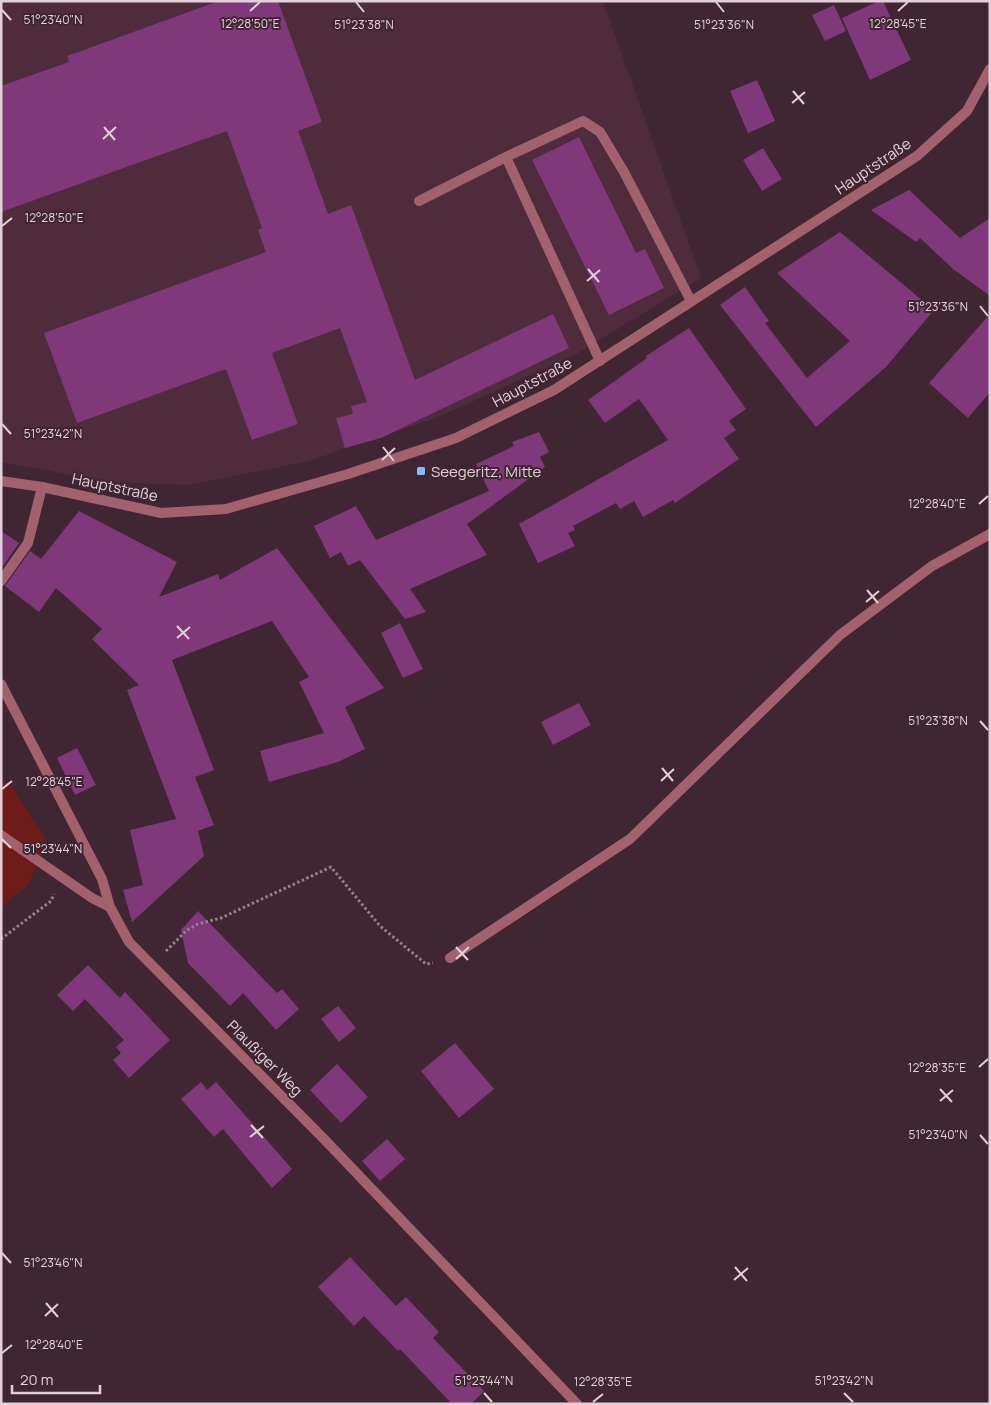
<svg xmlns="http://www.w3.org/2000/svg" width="991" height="1405" font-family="Manrope,sans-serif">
<rect width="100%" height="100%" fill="#402532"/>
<path fill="#4e2c3c" d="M 1,1 L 603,1 L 701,278 L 575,355 L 436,418 L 309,461 L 188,485 L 109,482 L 1,462 Z"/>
<path fill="#6f1c19" d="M 1,780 L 11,785 L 48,844 L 28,885 L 1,907 Z"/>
<path fill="#7f3879" d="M 219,1 L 278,1 L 322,122 L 298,131 L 328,214 L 351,205 L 415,380 L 553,314 L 569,348 L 381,438 L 345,448 L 336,418 L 353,414 L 351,406 L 367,402 L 340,328 L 272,353 L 298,424 L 252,440 L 226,369 L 77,423 L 44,333 L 266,252 L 258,230 L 262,228 L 227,131 L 1,212 L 1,86 L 69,62 L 67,56 Z
M 879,1 L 883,1 L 911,60 L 870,80 L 842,18 Z
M 834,5 L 846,31 L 825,41 L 812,15 Z
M 757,80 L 775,121 L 748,133 L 730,91 Z
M 579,137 L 636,253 L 645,249 L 664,288 L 609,315 L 532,160 Z
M 763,148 L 782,179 L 762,191 L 743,160 Z
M 909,190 L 960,238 L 990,218 L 990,296 L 953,269 L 920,238 L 916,242 L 871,210 Z
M 840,232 L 934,310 L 886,367 L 816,427 L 720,305 L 745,287 L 769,321 L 765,323 L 807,378 L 850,341 L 777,273 Z
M 990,314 L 990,392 L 968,418 L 929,383 Z
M 689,328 L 746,409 L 729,421 L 736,430 L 724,438 L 739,459 L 675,503 L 673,500 L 643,517 L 634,501 L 620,509 L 616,503 L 573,526 L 575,530 L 568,533 L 575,546 L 538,563 L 519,524 L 668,440 L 639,399 L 605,423 L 588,400 L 647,358 L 646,356 Z
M 539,432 L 549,452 L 540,457 L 545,467 L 467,524 L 487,555 L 410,589 L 426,612 L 405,619 L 360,560 L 348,566 L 341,552 L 330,558 L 314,526 L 356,506 L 376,540 L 489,491 L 476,464 L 514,446 L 512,442 Z
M 79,511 L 177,562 L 159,597 L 218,574 L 220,580 L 277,548 L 384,688 L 345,707 L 365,749 L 338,762 L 269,782 L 260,751 L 324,733 L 299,682 L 309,677 L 272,621 L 172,660 L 214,770 L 195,777 L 214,825 L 198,831 L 204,856 L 132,922 L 123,890 L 143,885 L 130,830 L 176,819 L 127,690 L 139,685 L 92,639 L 102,629 L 56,588 L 39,612 L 5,586 L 30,551 L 41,559 Z
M 1,531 L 19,543 L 1,569 Z
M 400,623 L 423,669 L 403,678 L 381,633 Z
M 579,703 L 591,725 L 553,745 L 541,722 Z
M 77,748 L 96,785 L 75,795 L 57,758 Z
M 198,911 L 277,993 L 282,989 L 299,1009 L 276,1030 L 243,993 L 230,1006 L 188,963 L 181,930 Z
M 88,965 L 120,998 L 125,992 L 170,1040 L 129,1078 L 113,1060 L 121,1053 L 116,1047 L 124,1040 L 85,999 L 73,1011 L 57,995 Z
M 338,1006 L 356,1028 L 339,1042 L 321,1019 Z
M 455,1043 L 494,1089 L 459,1118 L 421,1071 Z
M 337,1064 L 368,1097 L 341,1123 L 310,1090 Z
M 201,1082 L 207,1090 L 216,1082 L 292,1169 L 272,1188 L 223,1129 L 214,1137 L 181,1099 Z
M 387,1139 L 405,1159 L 380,1181 L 362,1161 Z
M 350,1257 L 396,1306 L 406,1297 L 439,1332 L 433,1338 L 484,1391 L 471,1404 L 452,1404 L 400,1349 L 398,1351 L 364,1316 L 354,1326 L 318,1287 Z"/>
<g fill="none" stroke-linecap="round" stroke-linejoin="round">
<path stroke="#96808a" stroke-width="3" stroke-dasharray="2.5 2.5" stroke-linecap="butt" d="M 1,939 L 51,901 L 54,894
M 166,951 L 187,930 L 198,924 L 221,918 L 331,867 L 380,926 L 426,964 L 433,963"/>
<path stroke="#a2616d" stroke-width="10" d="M 506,157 L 583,121 L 600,132 L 624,172 L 691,301
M 419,201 L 506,157 L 600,361
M 1,835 L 92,898 L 110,907
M 450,958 L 630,839 L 840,635 L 932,566 L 990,534"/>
<path stroke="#a2616d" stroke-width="10" d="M 1,581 L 28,543 L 42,487
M 1,684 L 102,879 L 110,907 L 129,942 L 324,1139 L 577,1404"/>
<path stroke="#a2616d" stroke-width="10" d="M 1,481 L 42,487 L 161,513 L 226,509 L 348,474 L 456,438 L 554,390 L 917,156 L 967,111 L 990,69"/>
</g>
<path fill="none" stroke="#e2d0d8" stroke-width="2" d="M 356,2 L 364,12M 716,2 L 724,12M 2,10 L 11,20M 250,11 L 260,2M 898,11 L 908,2M 793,91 L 804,104M 792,103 L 805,92M 104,127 L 115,140M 103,139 L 116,127M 2,226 L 12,218M 588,269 L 599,282M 587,281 L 600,270M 980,306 L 988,316M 2,424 L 11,434M 383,447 L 394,461M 382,460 L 395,448M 979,504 L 988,496M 867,590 L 878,603M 866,602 L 879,591M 177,626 L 189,639M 177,638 L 190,627M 980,721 L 988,730M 662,768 L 673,781M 661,781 L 674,769M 2,789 L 12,781M 2,839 L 11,848M 456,947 L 468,960M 456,959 L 469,947M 979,1067 L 988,1059M 940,1089 L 952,1102M 940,1101 L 953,1090M 251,1125 L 263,1138M 980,1135 L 988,1144M 250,1137 L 264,1126M 2,1253 L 11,1263M 735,1267 L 747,1281M 734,1280 L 748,1268M 46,1303 L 58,1317M 45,1316 L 58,1304M 2,1353 L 12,1345M 484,1393 L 492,1402M 844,1393 L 853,1402M 593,1402 L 603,1394"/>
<rect fill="#8abafc" stroke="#402532" stroke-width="2" x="416" y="466" width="10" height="10" rx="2.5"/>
<g text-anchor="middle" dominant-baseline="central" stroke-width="4" stroke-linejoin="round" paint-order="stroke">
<g font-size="15" fill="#e2d0d8" stroke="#402532">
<text transform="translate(873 166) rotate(-34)">Hauptstraße</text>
<text transform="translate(532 382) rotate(-28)">Hauptstraße</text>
<text transform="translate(115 487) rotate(12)">Hauptstraße</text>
<text transform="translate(265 1058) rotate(45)">Plaußiger Weg</text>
</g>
<g font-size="15" fill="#e2d0d8" stroke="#402532" text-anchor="start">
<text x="431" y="471">Seegeritz, Mitte</text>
</g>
</g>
<g font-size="12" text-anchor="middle" fill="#e2d0d8" stroke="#402532" stroke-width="4" stroke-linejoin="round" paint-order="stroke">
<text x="53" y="24">51°23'40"N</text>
<text x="250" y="28">12°28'50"E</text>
<text x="898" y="28">12°28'45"E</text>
<text x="364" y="29">51°23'38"N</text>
<text x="724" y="29">51°23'36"N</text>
<text x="54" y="222">12°28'50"E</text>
<text x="938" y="311">51°23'36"N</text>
<text x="53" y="438">51°23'42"N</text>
<text x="937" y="508">12°28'40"E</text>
<text x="938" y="725">51°23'38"N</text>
<text x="54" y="786">12°28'45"E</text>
<text x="53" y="853">51°23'44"N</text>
<text x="937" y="1072">12°28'35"E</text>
<text x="938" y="1139">51°23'40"N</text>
<text x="53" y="1267">51°23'46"N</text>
<text x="54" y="1349">12°28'40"E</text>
<text x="484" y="1385">51°23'44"N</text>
<text x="844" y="1385">51°23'42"N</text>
<text x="603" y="1386">12°28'35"E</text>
</g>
<rect width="991" height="1405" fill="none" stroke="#e2d0d8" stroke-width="5"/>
<path d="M12 1385v8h88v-8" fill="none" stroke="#e2d0d8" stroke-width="2.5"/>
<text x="20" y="1385" font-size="15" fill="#e2d0d8" stroke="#402532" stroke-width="4" paint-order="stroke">20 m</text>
</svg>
